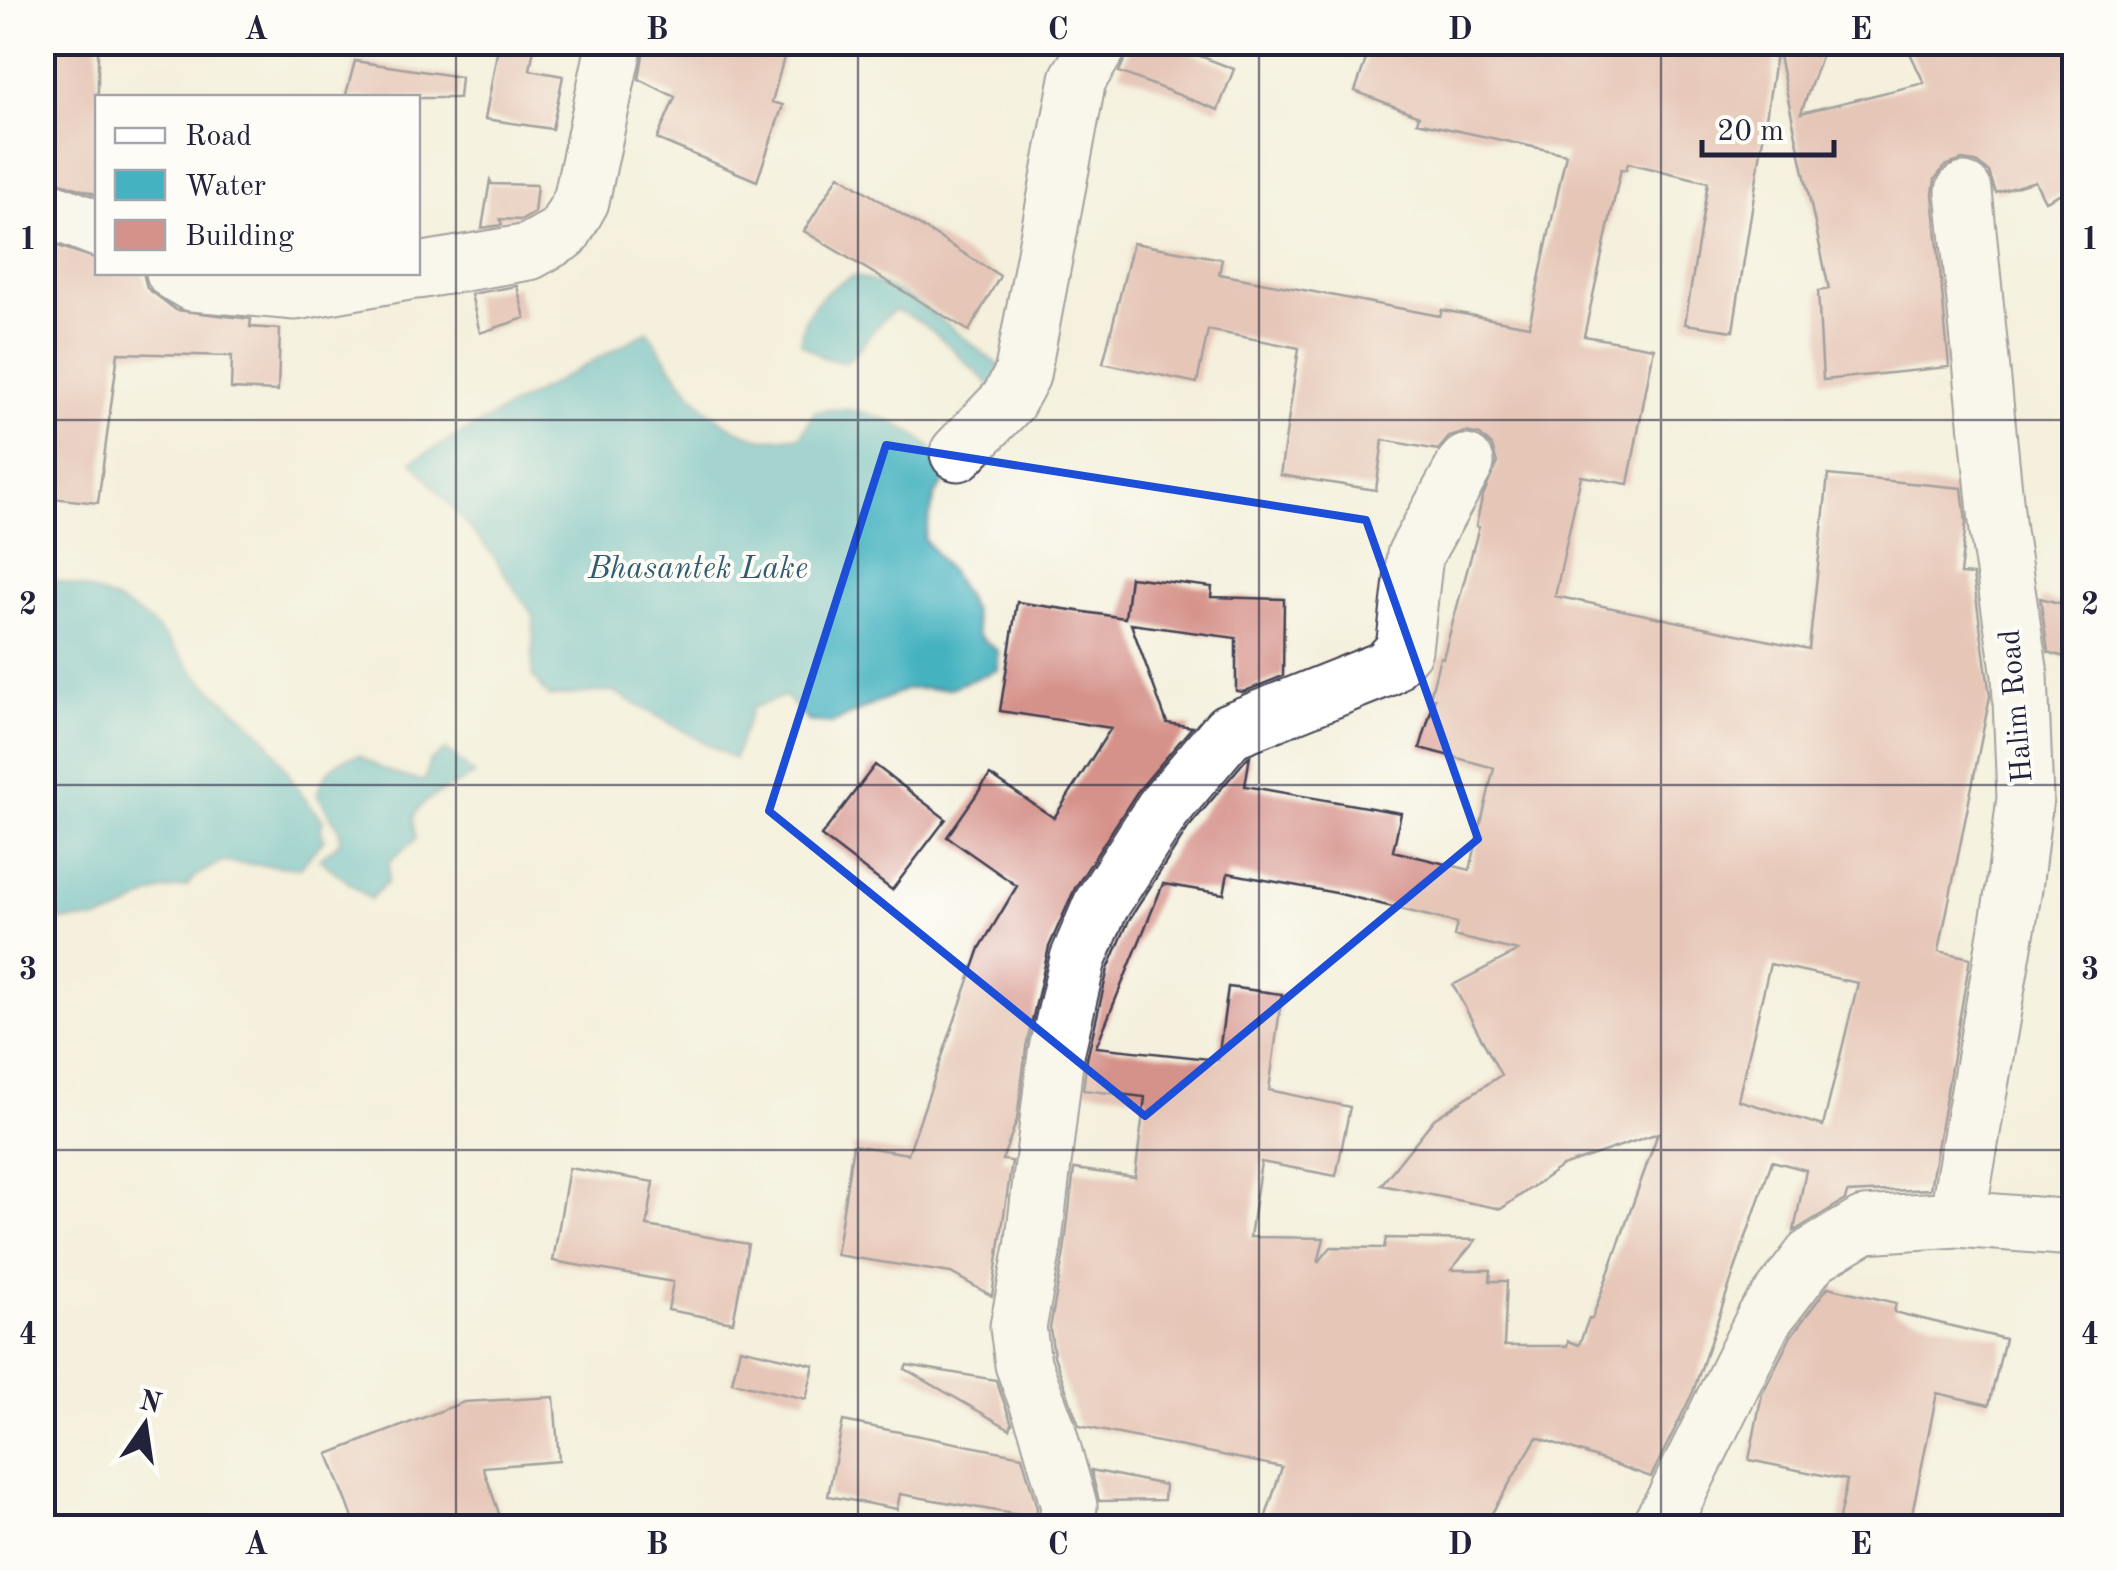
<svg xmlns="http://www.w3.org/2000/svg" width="2117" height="1570" font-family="'Old Standard TT',serif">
<rect width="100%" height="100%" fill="#fdfcf7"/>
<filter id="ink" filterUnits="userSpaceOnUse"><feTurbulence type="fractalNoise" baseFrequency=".01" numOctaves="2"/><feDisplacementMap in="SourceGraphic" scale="20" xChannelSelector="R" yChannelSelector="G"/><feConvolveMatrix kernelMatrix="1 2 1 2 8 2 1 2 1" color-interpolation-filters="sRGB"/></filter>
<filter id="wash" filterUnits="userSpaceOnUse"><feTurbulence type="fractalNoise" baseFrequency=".0048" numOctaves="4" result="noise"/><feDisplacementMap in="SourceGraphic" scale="40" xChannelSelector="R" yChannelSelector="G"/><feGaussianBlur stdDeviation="2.25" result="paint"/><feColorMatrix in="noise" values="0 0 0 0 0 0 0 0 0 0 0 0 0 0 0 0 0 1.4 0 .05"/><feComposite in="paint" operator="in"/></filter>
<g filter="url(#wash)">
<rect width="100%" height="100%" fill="#f4f0dd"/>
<path fill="#44b2c0" stroke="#336a7e" stroke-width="2.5" d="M 854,276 C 919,291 957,336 1009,373 L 1002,393 C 965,369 937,322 894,310 C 870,328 865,347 845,363 L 822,357 L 801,343 C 799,313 828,286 854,276 Z
M 648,331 C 677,374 706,427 761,438 C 773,440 789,437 801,436 L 815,411 C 868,402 920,429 951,470 L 935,496 L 924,539 L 954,577 L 972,609 L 978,635 L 998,651 L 998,670 L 950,688 L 906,689 L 831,724 L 808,721 L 785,696 L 752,708 L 734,759 L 612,691 L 549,697 L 532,675 L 534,617 L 491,553 L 412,461 Z
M 42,579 C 79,582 136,605 161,633 C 177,650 190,669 207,685 C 228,705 252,720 270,744 C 289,771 297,795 323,819 L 321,829 L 324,839 L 300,868 L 221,862 L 196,876 L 187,886 L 157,892 L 117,914 L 97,920 L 54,920 L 43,913 Z
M 446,750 L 475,775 C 458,785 413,800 413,822 C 413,828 416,833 416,839 L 389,862 L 388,881 L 370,899 L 319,859 L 340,842 L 339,829 L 317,794 C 324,771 336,759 359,755 C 379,769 400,778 425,781 L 429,762 Z"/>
<g id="blocks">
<path fill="#d5928a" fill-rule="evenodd" d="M 53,42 L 98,42 L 98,195 L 42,177 L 42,98 Z
M 499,42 L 535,42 L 530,70 L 563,76 L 552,129 L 485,119 Z
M 645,42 L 788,42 L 772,102 L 783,105 L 757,181 L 657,139 L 675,97 L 639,79 Z
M 1132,42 L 1164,42 L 1234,69 L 1218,110 L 1119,72 Z
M 1372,42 L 1540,42 L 1579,56 L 1580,42 L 1826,42 L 1801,113 L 1924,83 L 1905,42 L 2074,42 L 2074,187 L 2045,201 L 2035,181 L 1996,193 L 1989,172 L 1976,162 L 1962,160 L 1945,166 L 1935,179 L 1933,194 L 1949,367 L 1823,380 L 1818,291 L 1829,289 L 1777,47 L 1733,331 L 1685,324 L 1708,182 L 1628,163 L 1626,170 L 1621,169 L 1584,336 L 1654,348 L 1628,484 L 1581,476 L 1555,596 L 1809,649 L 1828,475 L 1962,488 L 1966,522 L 1960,574 L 1973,575 L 1990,696 L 1939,951 L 1970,958 L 1930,1189 L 1847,1193 L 1845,1200 L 1794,1231 L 1806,1170 L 1772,1161 L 1693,1392 L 1651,1477 L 1537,1437 L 1483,1528 L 1262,1528 L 1282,1467 L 1079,1426 L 1054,1356 L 1050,1328 L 1064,1252 L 1074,1169 L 1135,1177 L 1145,1097 L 1083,1090 L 1087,1059 L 1108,969 L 1129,920 L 1188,828 L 1248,757 L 1250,756 L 1245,786 L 1401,813 L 1393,851 L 1470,870 L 1494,768 L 1420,748 L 1435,698 L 1430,697 L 1440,657 L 1443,658 L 1479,527 L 1476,526 L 1482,498 L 1497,463 L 1492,446 L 1480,435 L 1466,432 L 1449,437 L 1438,450 L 1383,440 L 1376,490 L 1280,475 L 1299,348 L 1208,330 L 1197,383 L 1103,363 L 1133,243 L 1222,259 L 1219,274 L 1440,316 L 1442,310 L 1529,326 L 1566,154 L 1417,122 L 1419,116 L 1355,91 ZM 1228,873 L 1336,893 L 1457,923 L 1454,936 L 1518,951 L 1453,985 L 1501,1075 L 1434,1119 L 1381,1185 L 1501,1209 L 1562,1166 L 1658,1133 L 1592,1319 L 1589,1318 L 1579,1345 L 1568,1341 L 1567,1346 L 1504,1346 L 1507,1281 L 1490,1281 L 1491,1270 L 1451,1270 L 1476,1240 L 1386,1238 L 1384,1248 L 1331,1247 L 1318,1263 L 1324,1238 L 1250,1237 L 1261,1162 L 1336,1176 L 1350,1107 L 1269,1090 L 1282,994 L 1228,987 L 1218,1060 L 1096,1047 L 1163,884 L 1224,894 ZM 1770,964 L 1858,983 L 1823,1126 L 1738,1100 Z
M 355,61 L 461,77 L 459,98 L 345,98 Z
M 839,175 L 1000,276 L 969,331 L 804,231 Z
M 490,180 L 492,184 L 537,185 L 534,213 L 522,220 L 500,219 L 502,225 L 482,228 Z
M 42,241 L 98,259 L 98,272 L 143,272 L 147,288 L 176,310 L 251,319 L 250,327 L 280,329 L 278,391 L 231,389 L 232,356 L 118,353 L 98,503 L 42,497 Z
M 517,286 L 525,318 L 480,333 L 471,294 Z
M 1130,577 L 1212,587 L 1211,597 L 1284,599 L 1283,676 L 1243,692 L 1236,691 L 1236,638 L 1131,624 L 1167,723 L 1192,727 L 1137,792 L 1075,888 L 1049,947 L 1026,1047 L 1017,1120 L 1002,1160 L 1012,1161 L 992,1296 L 951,1273 L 836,1255 L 853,1145 L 908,1154 L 980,948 L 1017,886 L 947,837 L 990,775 L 1054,818 L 1111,728 L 1000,711 L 1017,602 L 1125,618 Z
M 2040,598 L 2074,607 L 2074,660 L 2048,652 Z
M 875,765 L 946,819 L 892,890 L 821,836 Z
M 569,1168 L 654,1182 L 647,1226 L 748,1244 L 733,1322 L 668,1310 L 673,1282 L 553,1261 Z
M 1828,1287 L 1896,1303 L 1894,1312 L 2005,1339 L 1989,1405 L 1937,1393 L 1909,1528 L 1837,1528 L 1847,1480 L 1749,1460 L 1762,1394 L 1791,1336 Z
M 740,1348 L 814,1365 L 806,1399 L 732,1382 Z
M 907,1365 L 996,1380 L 1012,1424 L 1010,1429 L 905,1369 Z
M 554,1397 L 559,1461 L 483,1467 L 504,1528 L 357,1528 L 328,1454 L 464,1402 Z
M 843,1421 L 1022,1456 L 1037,1508 L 1036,1518 L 900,1494 L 897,1509 L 828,1496 Z
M 1091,1470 L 1165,1485 L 1164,1500 L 1099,1501 Z"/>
</g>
</g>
<g filter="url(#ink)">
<use href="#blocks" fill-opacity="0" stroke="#424153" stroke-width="2.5"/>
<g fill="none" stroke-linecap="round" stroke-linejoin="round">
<g stroke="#424153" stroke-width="59">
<path id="minor" d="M 42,207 L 98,229
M 418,271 L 529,252 L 563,233 L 581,201 L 615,42
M 174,272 L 192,283 L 296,292 L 409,272
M 958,453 L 1008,401 L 1022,375 L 1078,79 L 1101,42
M 1957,1219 L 2014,888 L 2025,798 L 2020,675 L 1998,531 L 1964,191
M 1066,1528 L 1069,1506 L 1046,1425 L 1023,1364 L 1018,1327 L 1033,1248 L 1056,1054 L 1078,959 L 1101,905 L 1163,809 L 1229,731 L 1387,668 L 1404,649 L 1415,555 L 1466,463
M 1658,1528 L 1675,1499 L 1764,1319 L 1812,1256 L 1864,1225 L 1957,1219 L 2074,1228"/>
</g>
<use href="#minor" stroke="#fff" stroke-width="55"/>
</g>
</g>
<path d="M0 0H2117V1570H0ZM 886,445 L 1366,520 L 1478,839 L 1145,1116 L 769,811 Z" fill="#f4f0dd" fill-opacity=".55" fill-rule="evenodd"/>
<path fill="none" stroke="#1d4ed8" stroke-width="8" stroke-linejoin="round" d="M 886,445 L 1366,520 L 1478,839 L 1145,1116 L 769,811 Z"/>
<path fill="none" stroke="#22223b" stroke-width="2.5" stroke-opacity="0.55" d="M 456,42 L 456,1528M 858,42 L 858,1528M 1259,42 L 1259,1528M 1661,42 L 1661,1528M 42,420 L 2074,420M 42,785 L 2074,785M 42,1150 L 2074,1150"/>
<g text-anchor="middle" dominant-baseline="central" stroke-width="8" stroke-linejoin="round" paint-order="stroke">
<g font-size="30" fill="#22223b" stroke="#fdfcf7">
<text transform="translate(2017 706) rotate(-95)">Halim Road</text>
</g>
<g font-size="32" font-style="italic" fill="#305c70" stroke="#fdfcf7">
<text x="698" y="570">Bhasantek Lake</text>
</g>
</g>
<rect width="2117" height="1570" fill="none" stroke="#fdfcf7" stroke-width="110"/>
<rect x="95" y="95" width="325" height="180" fill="#fdfcf7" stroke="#a5a5ac" stroke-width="2.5"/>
<rect x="115" y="128" width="50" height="15" fill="#ffffff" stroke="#a5a5ac" stroke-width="2.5"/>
<text x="185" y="145" font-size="30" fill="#22223b">Road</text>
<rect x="115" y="170" width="50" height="30" fill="#44b2c0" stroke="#a5a5ac" stroke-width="2.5"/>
<text x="185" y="195" font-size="30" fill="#22223b">Water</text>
<rect x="115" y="220" width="50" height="30" fill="#d5928a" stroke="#a5a5ac" stroke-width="2.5"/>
<text x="185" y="245" font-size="30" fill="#22223b">Building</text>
<g transform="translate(145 1425) rotate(13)" stroke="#fdfcf7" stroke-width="8" paint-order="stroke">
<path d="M0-8L18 38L0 25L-18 38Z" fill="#22223b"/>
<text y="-15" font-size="28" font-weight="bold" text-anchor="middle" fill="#22223b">N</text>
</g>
<path d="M1702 140v15h132v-15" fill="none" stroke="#22223b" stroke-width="5"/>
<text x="1717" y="140" font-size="30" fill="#22223b" stroke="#fdfcf7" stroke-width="8" paint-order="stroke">20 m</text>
<rect x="55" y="55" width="2007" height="1460" fill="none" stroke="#22223b" stroke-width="4"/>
<g font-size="32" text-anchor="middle" font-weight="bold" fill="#22223b">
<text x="256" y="39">A</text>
<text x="657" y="39">B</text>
<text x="1058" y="39">C</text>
<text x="1460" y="39">D</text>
<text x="1861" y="39">E</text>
<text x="28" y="249">1</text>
<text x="2090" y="249">1</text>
<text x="28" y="614">2</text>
<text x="2090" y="614">2</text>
<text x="28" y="979">3</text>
<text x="2090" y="979">3</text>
<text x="28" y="1344">4</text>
<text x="2090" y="1344">4</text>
<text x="256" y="1554">A</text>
<text x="657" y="1554">B</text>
<text x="1058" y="1554">C</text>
<text x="1460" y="1554">D</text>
<text x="1861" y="1554">E</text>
</g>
</svg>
